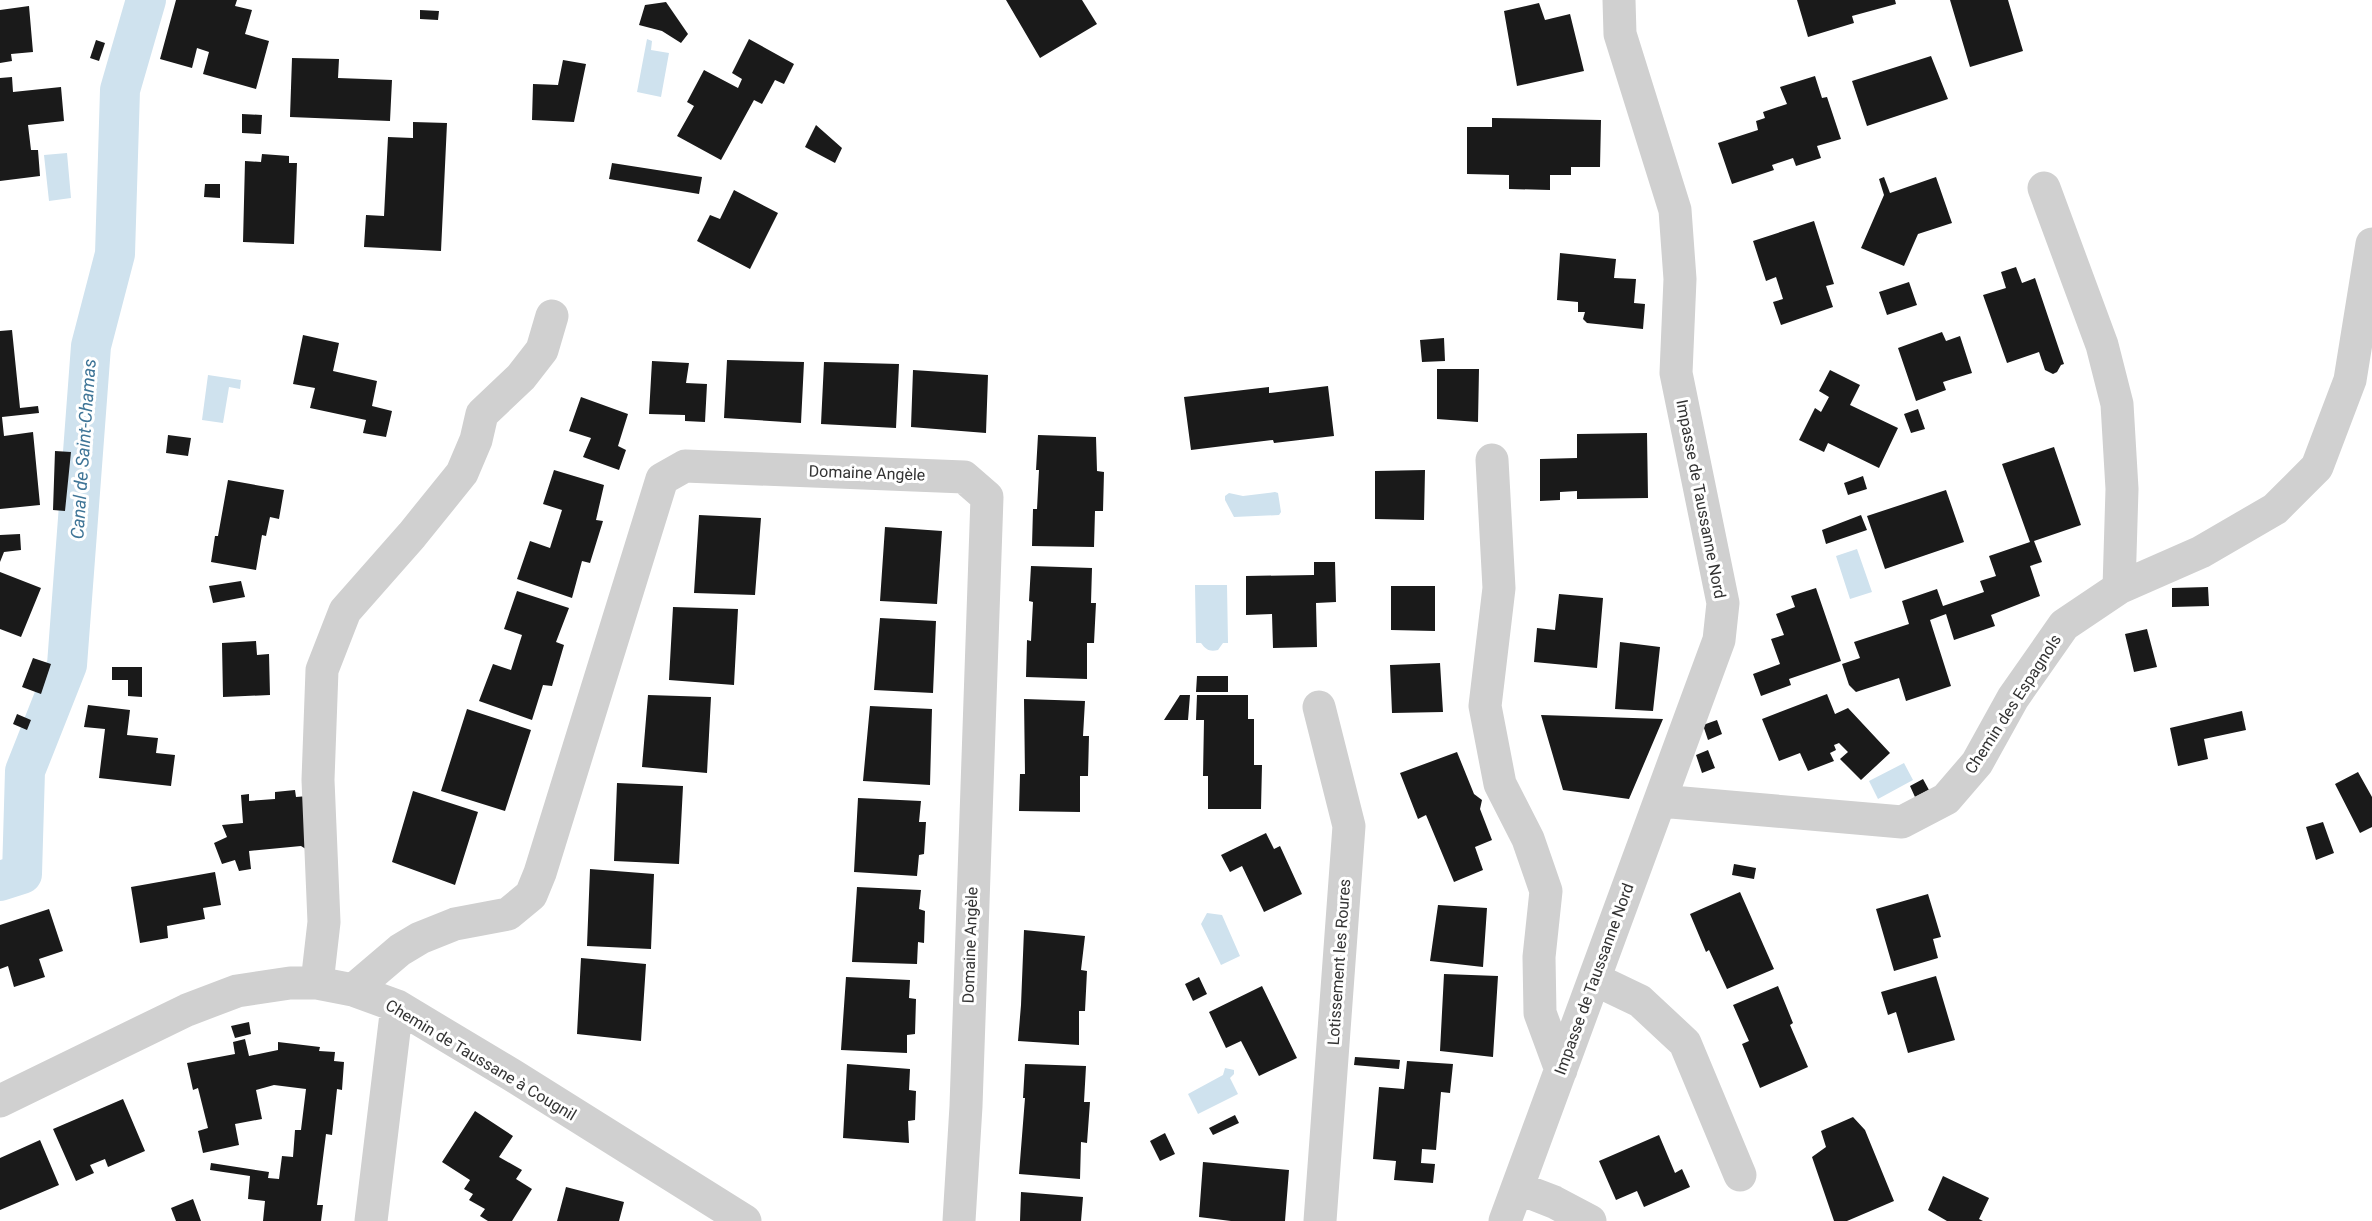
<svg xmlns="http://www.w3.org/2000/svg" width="2372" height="1221" font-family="Roboto,sans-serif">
<rect width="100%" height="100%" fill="#fff"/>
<path fill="#cfe2ee" d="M 647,39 L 652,41 L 651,50 L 669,53 L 661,97 L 637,92 Z
M 67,153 L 71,198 L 49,201 L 44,155 Z
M 208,375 L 241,380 L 240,389 L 229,387 L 223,423 L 202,420 Z
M 1275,492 L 1278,493 L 1281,512 L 1279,515 L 1234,517 L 1225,500 L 1225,496 L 1229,493 L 1243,496 Z
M 1857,549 L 1872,592 L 1850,599 L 1836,556 Z
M 1195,585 L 1227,585 L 1228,643 L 1223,643 L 1218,650 C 1210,652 1206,650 1201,643 L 1196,643 Z
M 1904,763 L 1913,780 L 1878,799 L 1869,781 Z
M 1207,913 L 1222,915 L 1240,956 L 1221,965 L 1201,924 Z
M 1225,1068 L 1234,1070 L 1234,1074 L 1230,1078 L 1238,1094 L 1198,1114 L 1188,1094 L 1223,1075 Z"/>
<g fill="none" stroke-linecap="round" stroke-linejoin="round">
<path stroke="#cfe2ee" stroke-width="40" d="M 0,881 L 22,874 L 25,771 L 67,665 L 91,346 L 115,254 L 120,90 L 146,0"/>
</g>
<path fill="#1a1a1a" d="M 176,0 L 237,0 L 235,6 L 252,10 L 245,34 L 269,41 L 256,89 L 203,74 L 209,52 L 197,48 L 192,68 L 160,59 Z
M 1006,0 L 1082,0 L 1097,24 L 1040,58 Z
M 1797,0 L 1895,0 L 1896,4 L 1852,16 L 1854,23 L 1808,37 Z
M 1950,0 L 2008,0 L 2023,51 L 1970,67 Z
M 666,2 L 688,34 L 681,43 L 662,31 L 639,25 L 645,5 Z
M 1539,3 L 1545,20 L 1570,14 L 1584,71 L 1517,86 L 1504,11 Z
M 29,6 L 33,52 L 11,54 L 12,61 L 0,63 L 0,10 Z
M 420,10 L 439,11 L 438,20 L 420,19 Z
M 749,39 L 794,64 L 784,84 L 775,80 L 762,104 L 754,100 L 721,160 L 677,136 L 694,106 L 687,102 L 704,70 L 738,88 L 742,79 L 732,73 Z
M 96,40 L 105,43 L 99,61 L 90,58 Z
M 1931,56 L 1948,99 L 1867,126 L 1852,81 Z
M 292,58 L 339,59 L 338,78 L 392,80 L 390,121 L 290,117 Z
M 563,60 L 586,64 L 574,122 L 532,120 L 533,84 L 558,85 Z
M 1815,76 L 1822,98 L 1827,97 L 1841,139 L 1817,146 L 1821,158 L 1796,166 L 1793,158 L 1772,165 L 1774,170 L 1732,184 L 1718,143 L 1758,130 L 1756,121 L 1765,118 L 1763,112 L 1787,104 L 1780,87 Z
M 12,77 L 13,92 L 61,87 L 64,121 L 28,125 L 31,150 L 38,150 L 40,176 L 0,181 L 0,78 Z
M 242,114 L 262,115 L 261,134 L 242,133 Z
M 1492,118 L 1601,120 L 1600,167 L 1571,167 L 1571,175 L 1550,175 L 1550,190 L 1509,189 L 1509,175 L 1467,174 L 1467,127 L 1492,127 Z
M 413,122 L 447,123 L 441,251 L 364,247 L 366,215 L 384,216 L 388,137 L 413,138 Z
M 816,125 L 842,148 L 835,163 L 805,147 Z
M 262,154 L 289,156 L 289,163 L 297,163 L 294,244 L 243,242 L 245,161 L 261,162 Z
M 612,163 L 702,177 L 699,194 L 609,179 Z
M 1884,177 L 1890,193 L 1936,177 L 1952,223 L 1918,234 L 1904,266 L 1861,248 L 1884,195 L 1879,179 Z
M 205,184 L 220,184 L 220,198 L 204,197 Z
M 734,190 L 778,213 L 750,269 L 697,241 L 710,215 L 720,219 Z
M 1814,221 L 1834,284 L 1826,286 L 1833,307 L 1781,325 L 1773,302 L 1783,299 L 1776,277 L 1766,281 L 1753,241 Z
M 1560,253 L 1616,259 L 1614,278 L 1636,279 L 1634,303 L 1645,304 L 1643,329 L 1587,323 L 1583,319 L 1585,312 L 1578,312 L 1578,302 L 1557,300 Z
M 2016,267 L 2022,283 L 2035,278 L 2064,364 L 2061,365 L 2057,372 L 2053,374 L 2045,370 L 2039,352 L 2007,363 L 1983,295 L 2006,288 L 2001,272 Z
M 1909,282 L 1917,305 L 1887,315 L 1879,292 Z
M 12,330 L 20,408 L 38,406 L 39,413 L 2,417 L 4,436 L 33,432 L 40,505 L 0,509 L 0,331 Z
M 1942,332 L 1946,341 L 1960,336 L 1972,373 L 1943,382 L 1946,390 L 1916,401 L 1898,348 Z
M 303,335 L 339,343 L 333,371 L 377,381 L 372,406 L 392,411 L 386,437 L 363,433 L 366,420 L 310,408 L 315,388 L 293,384 Z
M 1444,338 L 1445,361 L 1422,362 L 1420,340 Z
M 727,360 L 804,362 L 801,423 L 724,418 Z
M 652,361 L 689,363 L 686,383 L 707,384 L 705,422 L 685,421 L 685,415 L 649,414 Z
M 824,362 L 899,364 L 896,428 L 821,424 Z
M 1437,369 L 1479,369 L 1478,422 L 1437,419 Z
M 913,370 L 988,375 L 986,433 L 911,427 Z
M 1830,370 L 1860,385 L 1850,405 L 1898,428 L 1879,468 L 1828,443 L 1824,452 L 1799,440 L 1815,408 L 1821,412 L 1829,397 L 1819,391 Z
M 1328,386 L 1334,436 L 1274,443 L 1273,440 L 1191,450 L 1184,397 L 1269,387 L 1269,393 Z
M 581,397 L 628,414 L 618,446 L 626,450 L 619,470 L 583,457 L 591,438 L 569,431 Z
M 1918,409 L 1925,429 L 1911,433 L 1904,414 Z
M 1647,433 L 1648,498 L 1577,499 L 1577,491 L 1560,492 L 1560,500 L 1540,501 L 1540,459 L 1577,458 L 1577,434 Z
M 168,435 L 191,438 L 188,456 L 166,453 Z
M 1038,435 L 1096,437 L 1097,471 L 1104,472 L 1103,511 L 1095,511 L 1094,547 L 1032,546 L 1033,509 L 1037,509 L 1039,470 L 1036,470 Z
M 2054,447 L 2081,525 L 2034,541 L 2042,562 L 2030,566 L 2040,596 L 1991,615 L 1995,626 L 1954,640 L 1946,614 L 1930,620 L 1951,686 L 1906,701 L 1899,678 L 1856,692 L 1849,685 L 1842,664 L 1860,658 L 1854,642 L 1909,624 L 1902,601 L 1937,589 L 1943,606 L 1984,592 L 1980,581 L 1996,576 L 1989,556 L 2030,542 L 2002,464 Z
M 55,451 L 71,452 L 65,511 L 53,510 Z
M 554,470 L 604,485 L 596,520 L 603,521 L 590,563 L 582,561 L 572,598 L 517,579 L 530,541 L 550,548 L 562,510 L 543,504 Z
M 1425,470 L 1424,520 L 1375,519 L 1375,471 Z
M 1863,476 L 1867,489 L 1848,495 L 1844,483 Z
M 228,480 L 284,490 L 279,519 L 270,517 L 266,536 L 262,535 L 256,570 L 211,562 L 215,536 L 218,536 Z
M 1946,490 L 1964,542 L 1885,569 L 1867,516 Z
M 699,515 L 761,518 L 755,595 L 694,593 Z
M 1861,515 L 1867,530 L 1826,544 L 1822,530 Z
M 885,527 L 942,531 L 937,604 L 880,601 Z
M 20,534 L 21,550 L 4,552 L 0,562 L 0,535 Z
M 1314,562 L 1335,562 L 1336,602 L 1316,603 L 1317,647 L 1273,648 L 1272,614 L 1246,615 L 1246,576 L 1314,575 Z
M 1031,566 L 1092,568 L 1091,603 L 1096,603 L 1094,643 L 1087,643 L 1087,679 L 1026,677 L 1027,640 L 1031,641 L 1033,602 L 1029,601 Z
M 0,572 L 41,588 L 21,637 L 0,629 Z
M 241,581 L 245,597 L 213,603 L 209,586 Z
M 1391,586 L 1435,586 L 1435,631 L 1391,630 Z
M 2208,587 L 2209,606 L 2172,607 L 2172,588 Z
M 1816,588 L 1841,661 L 1789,679 L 1791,685 L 1761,696 L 1753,674 L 1780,664 L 1771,639 L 1784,635 L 1776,614 L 1795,607 L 1791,596 Z
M 517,591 L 569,608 L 556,642 L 564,645 L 552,686 L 543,685 L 532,720 L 479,701 L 493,664 L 511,670 L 522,635 L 504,629 Z
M 1559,594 L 1603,598 L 1597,668 L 1534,662 L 1537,628 L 1555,630 Z
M 673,607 L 738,609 L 734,685 L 669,680 Z
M 880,618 L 936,621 L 933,693 L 874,690 Z
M 2147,629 L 2157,667 L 2134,672 L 2125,634 Z
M 256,641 L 257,655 L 269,654 L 270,695 L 223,697 L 222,643 Z
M 1620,642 L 1660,647 L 1653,711 L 1615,709 Z
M 33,658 L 51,664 L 41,694 L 22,687 Z
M 1440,663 L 1443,712 L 1392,713 L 1390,665 Z
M 112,667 L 142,667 L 142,697 L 128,696 L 128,680 L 112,680 Z
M 1197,676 L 1228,676 L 1228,692 L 1196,692 Z
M 1827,694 L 1835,714 L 1848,708 L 1890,753 L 1861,780 L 1840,759 L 1848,752 L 1839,743 L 1834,745 L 1836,750 L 1830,753 L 1834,761 L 1808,771 L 1800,753 L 1779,761 L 1762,719 Z
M 648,695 L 711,697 L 707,773 L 642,767 Z
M 1180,695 L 1190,695 L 1188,720 L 1164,720 Z
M 1197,695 L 1248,695 L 1248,719 L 1254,719 L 1254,765 L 1262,765 L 1261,809 L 1208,809 L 1208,776 L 1203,776 L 1204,720 L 1196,720 Z
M 1024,699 L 1085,701 L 1083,736 L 1089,736 L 1088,776 L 1080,776 L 1080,812 L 1019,811 L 1020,774 L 1025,774 Z
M 88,705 L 130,710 L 127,735 L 158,738 L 156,753 L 175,755 L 171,786 L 99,778 L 105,729 L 84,727 Z
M 870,706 L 932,709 L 930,785 L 863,781 Z
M 467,709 L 531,730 L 505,811 L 441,791 Z
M 2242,711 L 2246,730 L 2204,739 L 2208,759 L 2178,766 L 2170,728 Z
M 17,714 L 31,720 L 27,730 L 13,724 Z
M 1541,715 L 1663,719 L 1629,799 L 1563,790 Z
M 1717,720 L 1722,734 L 1708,740 L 1703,725 Z
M 1708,750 L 1715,768 L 1702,773 L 1696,755 Z
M 1457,752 L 1474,794 L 1482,800 L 1480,809 L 1492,840 L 1475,847 L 1483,870 L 1454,882 L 1426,815 L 1418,819 L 1400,773 Z
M 2358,772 L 2372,797 L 2372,827 L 2360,833 L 2335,784 Z
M 1923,779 L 1929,790 L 1915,797 L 1910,786 Z
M 617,783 L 683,786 L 679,864 L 614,861 Z
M 295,790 L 296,797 L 308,796 L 309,851 L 301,846 L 249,851 L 251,869 L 239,871 L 235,860 L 222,864 L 214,843 L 227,837 L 222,825 L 243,823 L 241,795 L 249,794 L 249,801 L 275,799 L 275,792 Z
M 413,791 L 478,812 L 455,885 L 392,862 Z
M 858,798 L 921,801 L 919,822 L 926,822 L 924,854 L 919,855 L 917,876 L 854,872 Z
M 2323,822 L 2334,853 L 2316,860 L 2306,827 Z
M 1266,833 L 1274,849 L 1280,846 L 1302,894 L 1264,912 L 1242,866 L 1230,872 L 1221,855 Z
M 1734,864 L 1756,868 L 1754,879 L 1732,875 Z
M 590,869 L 654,874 L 651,949 L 587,946 Z
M 215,872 L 221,905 L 203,908 L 205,919 L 167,926 L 168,938 L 140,943 L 131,887 Z
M 857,887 L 921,890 L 919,909 L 925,911 L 924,943 L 918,942 L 917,964 L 852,962 Z
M 1740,892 L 1774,969 L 1727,989 L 1709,950 L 1706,952 L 1690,914 Z
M 1928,894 L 1941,937 L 1933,939 L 1938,958 L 1894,971 L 1876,909 Z
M 1438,905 L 1487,908 L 1483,967 L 1430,961 Z
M 49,909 L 63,951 L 39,959 L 45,977 L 14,987 L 8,966 L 0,969 L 0,925 Z
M 1024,930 L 1085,936 L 1081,970 L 1087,971 L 1085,1011 L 1079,1011 L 1079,1045 L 1018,1041 L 1021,1005 Z
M 581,958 L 646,964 L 641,1041 L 577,1034 Z
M 1444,974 L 1498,976 L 1493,1057 L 1440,1051 Z
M 1936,976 L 1955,1040 L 1908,1053 L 1896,1012 L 1888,1015 L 1881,992 Z
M 846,977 L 910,980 L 909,998 L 916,999 L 915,1034 L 907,1035 L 907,1053 L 841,1050 Z
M 1199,977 L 1207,994 L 1193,1001 L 1185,984 Z
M 1262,986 L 1297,1058 L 1259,1076 L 1241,1041 L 1226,1048 L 1209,1012 Z
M 1778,986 L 1793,1023 L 1790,1025 L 1808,1067 L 1760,1088 L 1742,1044 L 1749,1041 L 1733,1005 Z
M 249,1022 L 251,1034 L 235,1038 L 231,1026 Z
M 245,1039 L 249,1056 L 278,1050 L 278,1042 L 320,1047 L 319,1051 L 335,1052 L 334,1061 L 344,1062 L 342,1090 L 337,1089 L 332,1135 L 326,1134 L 317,1205 L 323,1205 L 321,1221 L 263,1221 L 265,1201 L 248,1199 L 250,1176 L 210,1170 L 211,1163 L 269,1172 L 268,1178 L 279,1179 L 282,1156 L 293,1157 L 295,1130 L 301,1130 L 306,1089 L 274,1085 L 256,1090 L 262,1119 L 235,1124 L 239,1145 L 203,1153 L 198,1131 L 208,1128 L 198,1088 L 193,1090 L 187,1063 L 235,1054 L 233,1042 Z
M 1355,1057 L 1400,1060 L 1399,1069 L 1354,1065 Z
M 1407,1061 L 1453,1064 L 1450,1093 L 1441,1092 L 1436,1150 L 1422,1149 L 1421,1163 L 1435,1164 L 1433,1183 L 1394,1180 L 1396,1161 L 1373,1159 L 1379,1087 L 1404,1089 Z
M 847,1064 L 910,1069 L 909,1090 L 916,1091 L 915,1120 L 908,1121 L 909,1143 L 843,1138 Z
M 1025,1064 L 1086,1066 L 1084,1102 L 1090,1102 L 1087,1143 L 1081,1142 L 1080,1179 L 1019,1174 L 1025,1098 L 1023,1098 Z
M 123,1099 L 145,1151 L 108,1167 L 105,1159 L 90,1165 L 94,1173 L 76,1181 L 53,1129 Z
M 475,1111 L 513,1136 L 499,1157 L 522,1170 L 516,1179 L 532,1189 L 512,1221 L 488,1221 L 480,1216 L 485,1209 L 469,1200 L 473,1194 L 464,1189 L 470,1180 L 442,1162 Z
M 1235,1115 L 1239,1123 L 1213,1135 L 1209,1128 Z
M 1853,1117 L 1865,1130 L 1894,1201 L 1847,1221 L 1834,1221 L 1812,1157 L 1826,1147 L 1821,1131 Z
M 1165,1133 L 1175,1154 L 1160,1161 L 1150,1141 Z
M 1659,1135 L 1675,1173 L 1682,1169 L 1690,1187 L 1644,1207 L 1637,1191 L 1616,1200 L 1599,1161 Z
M 40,1140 L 59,1185 L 0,1210 L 0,1158 Z
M 1203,1162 L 1289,1170 L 1285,1221 L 1231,1221 L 1199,1217 Z
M 1943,1176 L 1989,1198 L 1979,1219 L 1983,1221 L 1947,1221 L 1928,1210 Z
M 566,1187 L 624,1202 L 619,1221 L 557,1221 Z
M 1021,1192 L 1083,1197 L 1081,1221 L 1020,1221 Z
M 193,1199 L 201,1221 L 176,1221 L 171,1208 Z"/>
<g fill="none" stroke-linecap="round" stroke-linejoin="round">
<path stroke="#d0d0d0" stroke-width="33" d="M 2044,188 L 2102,345 L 2117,404 L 2122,489 L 2119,588
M 1492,460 L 1499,588 L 1485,706 L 1500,784 L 1528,839 L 1546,891 L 1539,957 L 1540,1013 L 1561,1070
M 1319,707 L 1349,826 L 1320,1221
M 1660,801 L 1902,822 L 1946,799 L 1977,763 L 2013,698 L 2064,625 L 2119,588 L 2201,552 L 2275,509 L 2317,467 L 2350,380 L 2372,244
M 1594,979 L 1640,1001 L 1685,1043 L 1740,1175
M 317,983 L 324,922 L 318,780 L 322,670 L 345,611 L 412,535 L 462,473 L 476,440 L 482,414 L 521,377 L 542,350 L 552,316
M 353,990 L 400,950 L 420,938 L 455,924 L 508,914 L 531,895 L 540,873 L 662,479 L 685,466 L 964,477 L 987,497 L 966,1106 L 959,1221
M 0,1101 L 187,1010 L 237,991 L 290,983 L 317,983 L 353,990 L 397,1006 L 512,1075 L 745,1221
M 1518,1188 L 1554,1202 L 1590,1221
M 371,1221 L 397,1006
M 1505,1221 L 1719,640 L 1723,603 L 1676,373 L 1680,279 L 1675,210 L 1620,34 L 1619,0"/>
</g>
<g text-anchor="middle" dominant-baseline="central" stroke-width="6" stroke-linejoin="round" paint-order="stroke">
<g font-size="16" fill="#333" stroke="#fff">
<text transform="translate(867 473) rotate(2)">Domaine Angèle</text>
<text transform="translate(1701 499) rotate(79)">Impasse de Taussanne Nord</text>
<text transform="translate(2013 704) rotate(-57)">Chemin des Espagnols</text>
<text transform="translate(970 945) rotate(-88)">Domaine Angèle</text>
<text transform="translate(1339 962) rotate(-86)">Lotissement les Roures</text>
<text transform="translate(1594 979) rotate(-70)">Impasse de Taussanne Nord</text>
<text transform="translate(481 1060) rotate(31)">Chemin de Taussane à Cougnil</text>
</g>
<g font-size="18" font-style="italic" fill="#3f7597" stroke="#fff">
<text transform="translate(83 449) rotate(-86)">Canal de Saint-Chamas</text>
</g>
</g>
</svg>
